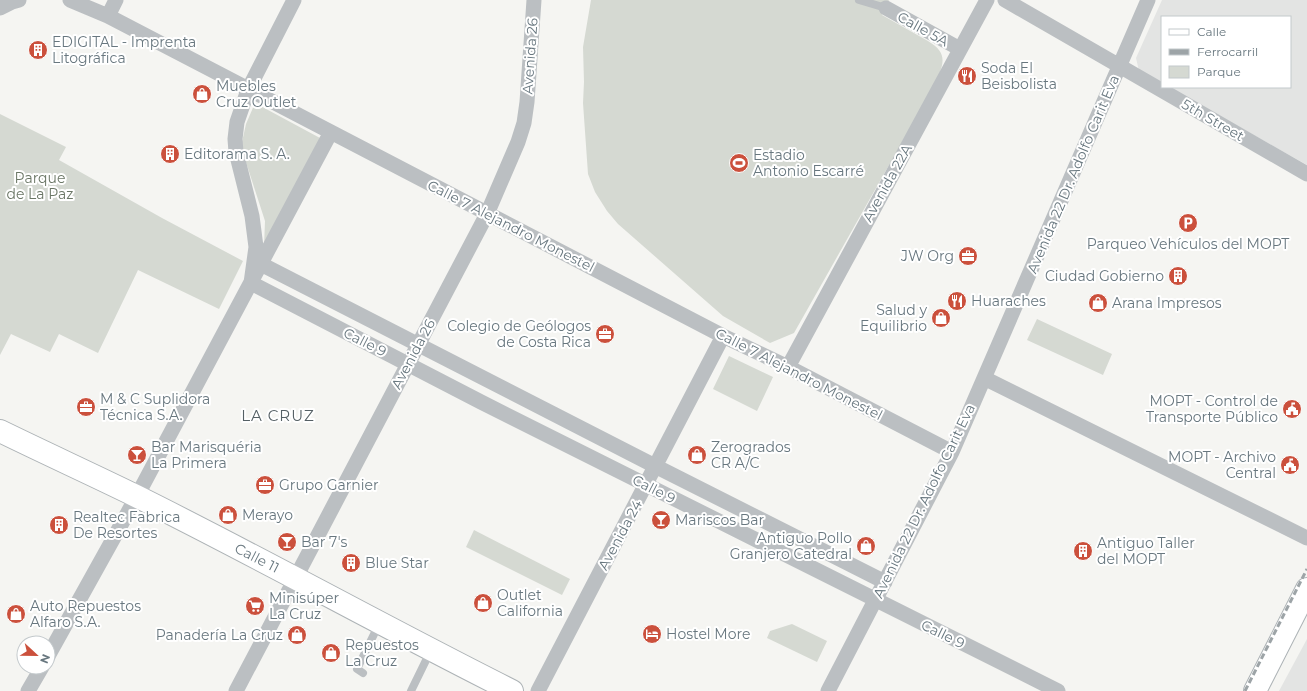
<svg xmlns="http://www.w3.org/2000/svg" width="1307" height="691" font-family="Montserrat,sans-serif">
<rect width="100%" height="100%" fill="#f5f5f2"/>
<path fill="#e3e4e3" d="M 1162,0 L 1307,0 L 1307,165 L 1168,87 L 1290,87 L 1290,17 L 1162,17 L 1162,83 L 1139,71 L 1136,58 Z
M 1307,639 L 1307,691 L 1279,691 Z"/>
<path fill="#d5d9d2" d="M 591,0 L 889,0 L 882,15 L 928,41 C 948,53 944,63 936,82 L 794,333 L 770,343 L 723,316 L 618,224 L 607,211 L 595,192 L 588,174 L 583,103 L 584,82 L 583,47 Z
M 255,103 L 320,138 L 264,247 L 265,221 L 244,156 L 242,142 L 246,124 Z
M 0,114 L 66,147 L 59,160 L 162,218 L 243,261 L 219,309 L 138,270 L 98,353 L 59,334 L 50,352 L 11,334 L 0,355 Z
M 1037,319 L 1112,354 L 1103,375 L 1027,340 Z
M 729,356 L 773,377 L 757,411 L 713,389 Z
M 474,530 L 570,579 L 562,595 L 466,547 Z
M 792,624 L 827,641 L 817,662 L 767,638 L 770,631 Z"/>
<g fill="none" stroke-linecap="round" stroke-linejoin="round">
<g stroke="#adb3b6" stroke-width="24">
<path id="secondary" d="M 0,431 C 45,453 91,474 136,496 C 263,559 386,628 512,691
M 1255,691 L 1307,589"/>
</g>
<path stroke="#bbbfc2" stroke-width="8" d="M 859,0 L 886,8
M 363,673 L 357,669 L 379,624
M 411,691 L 431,650"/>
<path stroke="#bbbfc2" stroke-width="15" d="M 70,0 L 108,16 L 723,336 L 788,367 L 952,452
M 294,0 L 248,90 L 237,122 L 235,139 L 236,152 L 252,216 L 256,247 L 251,283 L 481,402 L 1058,691
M 1005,0 L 1307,174
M 0,8 L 12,2 L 19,0
M 886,8 L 960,49
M 108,16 L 116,0
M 255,261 L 655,466 L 885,582
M 788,367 L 987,0
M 984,378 L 1307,538
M 48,656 L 137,496 L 331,132
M 28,691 L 42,667
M 236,691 L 487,214 L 518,142 L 524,123 L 527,102 L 534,0
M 538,691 L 723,336
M 828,691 L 952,452 L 1148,0"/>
<use href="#secondary" stroke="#fff" stroke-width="22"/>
<path stroke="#9da4a7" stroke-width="3" stroke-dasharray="6 3" stroke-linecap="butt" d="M 1245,691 L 1307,569"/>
</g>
<defs>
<g id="building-disc" transform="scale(1)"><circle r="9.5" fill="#cb503c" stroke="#fff"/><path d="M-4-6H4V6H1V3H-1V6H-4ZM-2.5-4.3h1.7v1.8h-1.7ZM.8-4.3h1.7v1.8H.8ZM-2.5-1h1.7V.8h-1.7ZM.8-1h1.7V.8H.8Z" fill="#fff"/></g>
<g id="restaurant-disc" transform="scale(1)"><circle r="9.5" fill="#cb503c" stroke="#fff"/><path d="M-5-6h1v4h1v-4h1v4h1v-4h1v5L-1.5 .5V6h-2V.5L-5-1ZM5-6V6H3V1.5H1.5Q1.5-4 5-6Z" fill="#fff"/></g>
<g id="shop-disc" transform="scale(1)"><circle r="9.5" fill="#cb503c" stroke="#fff"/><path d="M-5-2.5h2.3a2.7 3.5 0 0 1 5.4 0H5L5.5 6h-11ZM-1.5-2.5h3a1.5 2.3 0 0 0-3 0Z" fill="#fff"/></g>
<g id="stadium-disc" transform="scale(1)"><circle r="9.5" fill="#cb503c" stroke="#fff"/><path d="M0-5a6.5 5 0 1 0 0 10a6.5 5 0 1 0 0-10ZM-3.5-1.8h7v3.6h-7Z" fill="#fff"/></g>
<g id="parking-disc" transform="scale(1)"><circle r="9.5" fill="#cb503c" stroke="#fff"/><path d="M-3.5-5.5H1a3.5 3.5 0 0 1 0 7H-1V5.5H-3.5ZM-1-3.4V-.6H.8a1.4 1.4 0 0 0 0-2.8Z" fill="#fff"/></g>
<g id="office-disc" transform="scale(1)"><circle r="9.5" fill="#cb503c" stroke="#fff"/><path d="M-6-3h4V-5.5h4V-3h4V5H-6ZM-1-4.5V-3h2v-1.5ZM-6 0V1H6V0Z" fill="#fff"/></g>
<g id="civic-disc" transform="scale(1)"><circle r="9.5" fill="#cb503c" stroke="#fff"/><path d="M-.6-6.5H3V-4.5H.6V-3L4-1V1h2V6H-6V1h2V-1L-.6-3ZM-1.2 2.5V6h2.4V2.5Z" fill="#fff"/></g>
<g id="bar-disc" transform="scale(1)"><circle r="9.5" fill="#cb503c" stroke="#fff"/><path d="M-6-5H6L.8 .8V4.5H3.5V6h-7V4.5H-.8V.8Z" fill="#fff"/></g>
<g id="supermarket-disc" transform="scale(1)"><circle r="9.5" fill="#cb503c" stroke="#fff"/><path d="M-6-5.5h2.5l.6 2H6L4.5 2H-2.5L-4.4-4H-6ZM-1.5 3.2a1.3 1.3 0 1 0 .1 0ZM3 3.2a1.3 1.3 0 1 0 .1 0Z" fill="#fff"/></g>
<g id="hotel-disc" transform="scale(1)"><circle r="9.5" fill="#cb503c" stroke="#fff"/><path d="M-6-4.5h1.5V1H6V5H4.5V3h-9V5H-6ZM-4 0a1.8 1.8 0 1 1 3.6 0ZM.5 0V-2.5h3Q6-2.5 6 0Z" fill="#fff"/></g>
</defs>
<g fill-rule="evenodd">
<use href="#building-disc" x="38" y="50"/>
<use href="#restaurant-disc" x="967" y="76"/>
<use href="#shop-disc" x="202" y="94"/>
<use href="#building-disc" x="170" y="154"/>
<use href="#stadium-disc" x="739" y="163"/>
<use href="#parking-disc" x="1188" y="223"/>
<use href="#office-disc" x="968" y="256"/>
<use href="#building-disc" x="1178" y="276"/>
<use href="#restaurant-disc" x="957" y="301"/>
<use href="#shop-disc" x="1098" y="303"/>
<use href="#shop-disc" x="941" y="318"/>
<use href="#office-disc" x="605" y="334"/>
<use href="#office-disc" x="86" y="407"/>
<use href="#civic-disc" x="1292" y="409"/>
<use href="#bar-disc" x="137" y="455"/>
<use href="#shop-disc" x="697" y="455"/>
<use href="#civic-disc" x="1290" y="465"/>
<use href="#office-disc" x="265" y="485"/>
<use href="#shop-disc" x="228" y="515"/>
<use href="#bar-disc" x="661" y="520"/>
<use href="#building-disc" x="59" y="525"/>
<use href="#bar-disc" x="287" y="542"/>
<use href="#shop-disc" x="866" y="546"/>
<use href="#building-disc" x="1083" y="551"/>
<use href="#building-disc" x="351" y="563"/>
<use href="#shop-disc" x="483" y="603"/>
<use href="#supermarket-disc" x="255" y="606"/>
<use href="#shop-disc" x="16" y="614"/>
<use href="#hotel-disc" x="652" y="634"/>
<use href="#shop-disc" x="297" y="635"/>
<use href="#shop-disc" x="331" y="653"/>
</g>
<g text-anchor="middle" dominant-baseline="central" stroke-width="4" stroke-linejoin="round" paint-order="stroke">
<g font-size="14" fill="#68777f" stroke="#fff">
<text transform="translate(923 29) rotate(29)">Calle 5A</text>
<text transform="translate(530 56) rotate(-86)">Avenida 26</text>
<text transform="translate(1213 120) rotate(30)">5th Street</text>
<text transform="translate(1073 174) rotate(-67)">Avenida 22 Dr. Adolfo Carit Eva</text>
<text transform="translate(887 183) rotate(-61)">Avenida 22A</text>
<text transform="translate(511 226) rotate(27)">Calle 7 Alejandro Monestel</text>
<text transform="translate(365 342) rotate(27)">Calle 9</text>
<text transform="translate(413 354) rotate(-62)">Avenida 26</text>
<text transform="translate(799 374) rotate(27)">Calle 7 Alejandro Monestel</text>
<text transform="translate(654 489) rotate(27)">Calle 9</text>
<text transform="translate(924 501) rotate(-64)">Avenida 22 Dr. Adolfo Carit Eva</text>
<text transform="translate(620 535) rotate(-62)">Avenida 24</text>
<text transform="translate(257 558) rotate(27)">Calle 11</text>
<text transform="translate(943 634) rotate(26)">Calle 9</text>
</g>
<g font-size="14" fill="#68777f" stroke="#fff" text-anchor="start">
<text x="52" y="42">EDIGITAL - Imprenta<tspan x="52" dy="16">Litográfica</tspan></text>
<text x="981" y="68">Soda El<tspan x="981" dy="16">Beisbolista</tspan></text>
<text x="216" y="86">Muebles<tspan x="216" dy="16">Cruz Outlet</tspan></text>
<text x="184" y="154">Editorama S. A.</text>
<text x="753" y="155">Estadio<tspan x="753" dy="16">Antonio Escarré</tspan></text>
<text x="1188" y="244" text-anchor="middle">Parqueo Vehículos del MOPT</text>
<text x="954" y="256" text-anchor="end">JW Org</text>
<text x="1164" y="276" text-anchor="end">Ciudad Gobierno</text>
<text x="971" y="301">Huaraches</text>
<text x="1112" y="303">Arana Impresos</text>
<text x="927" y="310" text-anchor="end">Salud y<tspan x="927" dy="16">Equilibrio</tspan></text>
<text x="591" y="326" text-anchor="end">Colegio de Geólogos<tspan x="591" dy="16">de Costa Rica</tspan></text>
<text x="100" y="399">M &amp; C Suplidora<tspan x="100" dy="16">Técnica S.A.</tspan></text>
<text x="1278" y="401" text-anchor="end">MOPT - Control de<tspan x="1278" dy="16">Transporte Público</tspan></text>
<text x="151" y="447">Bar Marisquéria<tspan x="151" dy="16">La Primera</tspan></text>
<text x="711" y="447">Zerogrados<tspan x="711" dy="16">CR A/C</tspan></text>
<text x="1276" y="457" text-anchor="end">MOPT - Archivo<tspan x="1276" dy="16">Central</tspan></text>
<text x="279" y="485">Grupo Garnier</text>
<text x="242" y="515">Merayo</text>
<text x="73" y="517">Realtec Fabrica<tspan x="73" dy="16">De Resortes</tspan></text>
<text x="675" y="520">Mariscos Bar</text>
<text x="852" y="538" text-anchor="end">Antiguo Pollo<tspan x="852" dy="16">Granjero Catedral</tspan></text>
<text x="301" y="542">Bar 7's</text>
<text x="1097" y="543">Antiguo Taller<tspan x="1097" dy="16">del MOPT</tspan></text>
<text x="365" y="563">Blue Star</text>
<text x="497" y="595">Outlet<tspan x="497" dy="16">California</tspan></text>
<text x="269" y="598">Minisúper<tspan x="269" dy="16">La Cruz</tspan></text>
<text x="30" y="606">Auto Repuestos<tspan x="30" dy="16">Alfaro S.A.</tspan></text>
<text x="666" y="634">Hostel More</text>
<text x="283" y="635" text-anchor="end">Panadería La Cruz</text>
<text x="345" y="645">Repuestos<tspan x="345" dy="16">La Cruz</tspan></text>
</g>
<g font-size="14" fill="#6b7766" stroke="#fff">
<text x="40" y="178">Parque<tspan x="40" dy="16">de La Paz</tspan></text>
</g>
<g font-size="15" letter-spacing="1" fill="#556065" stroke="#fff">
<text x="278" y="415">LA CRUZ</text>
</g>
</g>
<rect x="1161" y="16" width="130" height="72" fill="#ffffff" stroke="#c3c9cc"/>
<rect x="1169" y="29" width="20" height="6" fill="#ffffff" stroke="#c3c9cc"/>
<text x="1197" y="36" font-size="12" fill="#68777f">Calle</text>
<rect x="1169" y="49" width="20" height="6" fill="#9da4a7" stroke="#c3c9cc"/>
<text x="1197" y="56" font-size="12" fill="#68777f">Ferrocarril</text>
<rect x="1169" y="66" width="20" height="12" fill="#d5d9d2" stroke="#c3c9cc"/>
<text x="1197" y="76" font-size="12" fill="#68777f">Parque</text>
<g transform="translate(36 655) rotate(112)"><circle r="19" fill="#ffffff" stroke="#c3c9cc"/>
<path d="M0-3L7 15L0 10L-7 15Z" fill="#cb503c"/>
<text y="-6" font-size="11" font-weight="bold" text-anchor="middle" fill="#68777f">N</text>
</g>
</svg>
